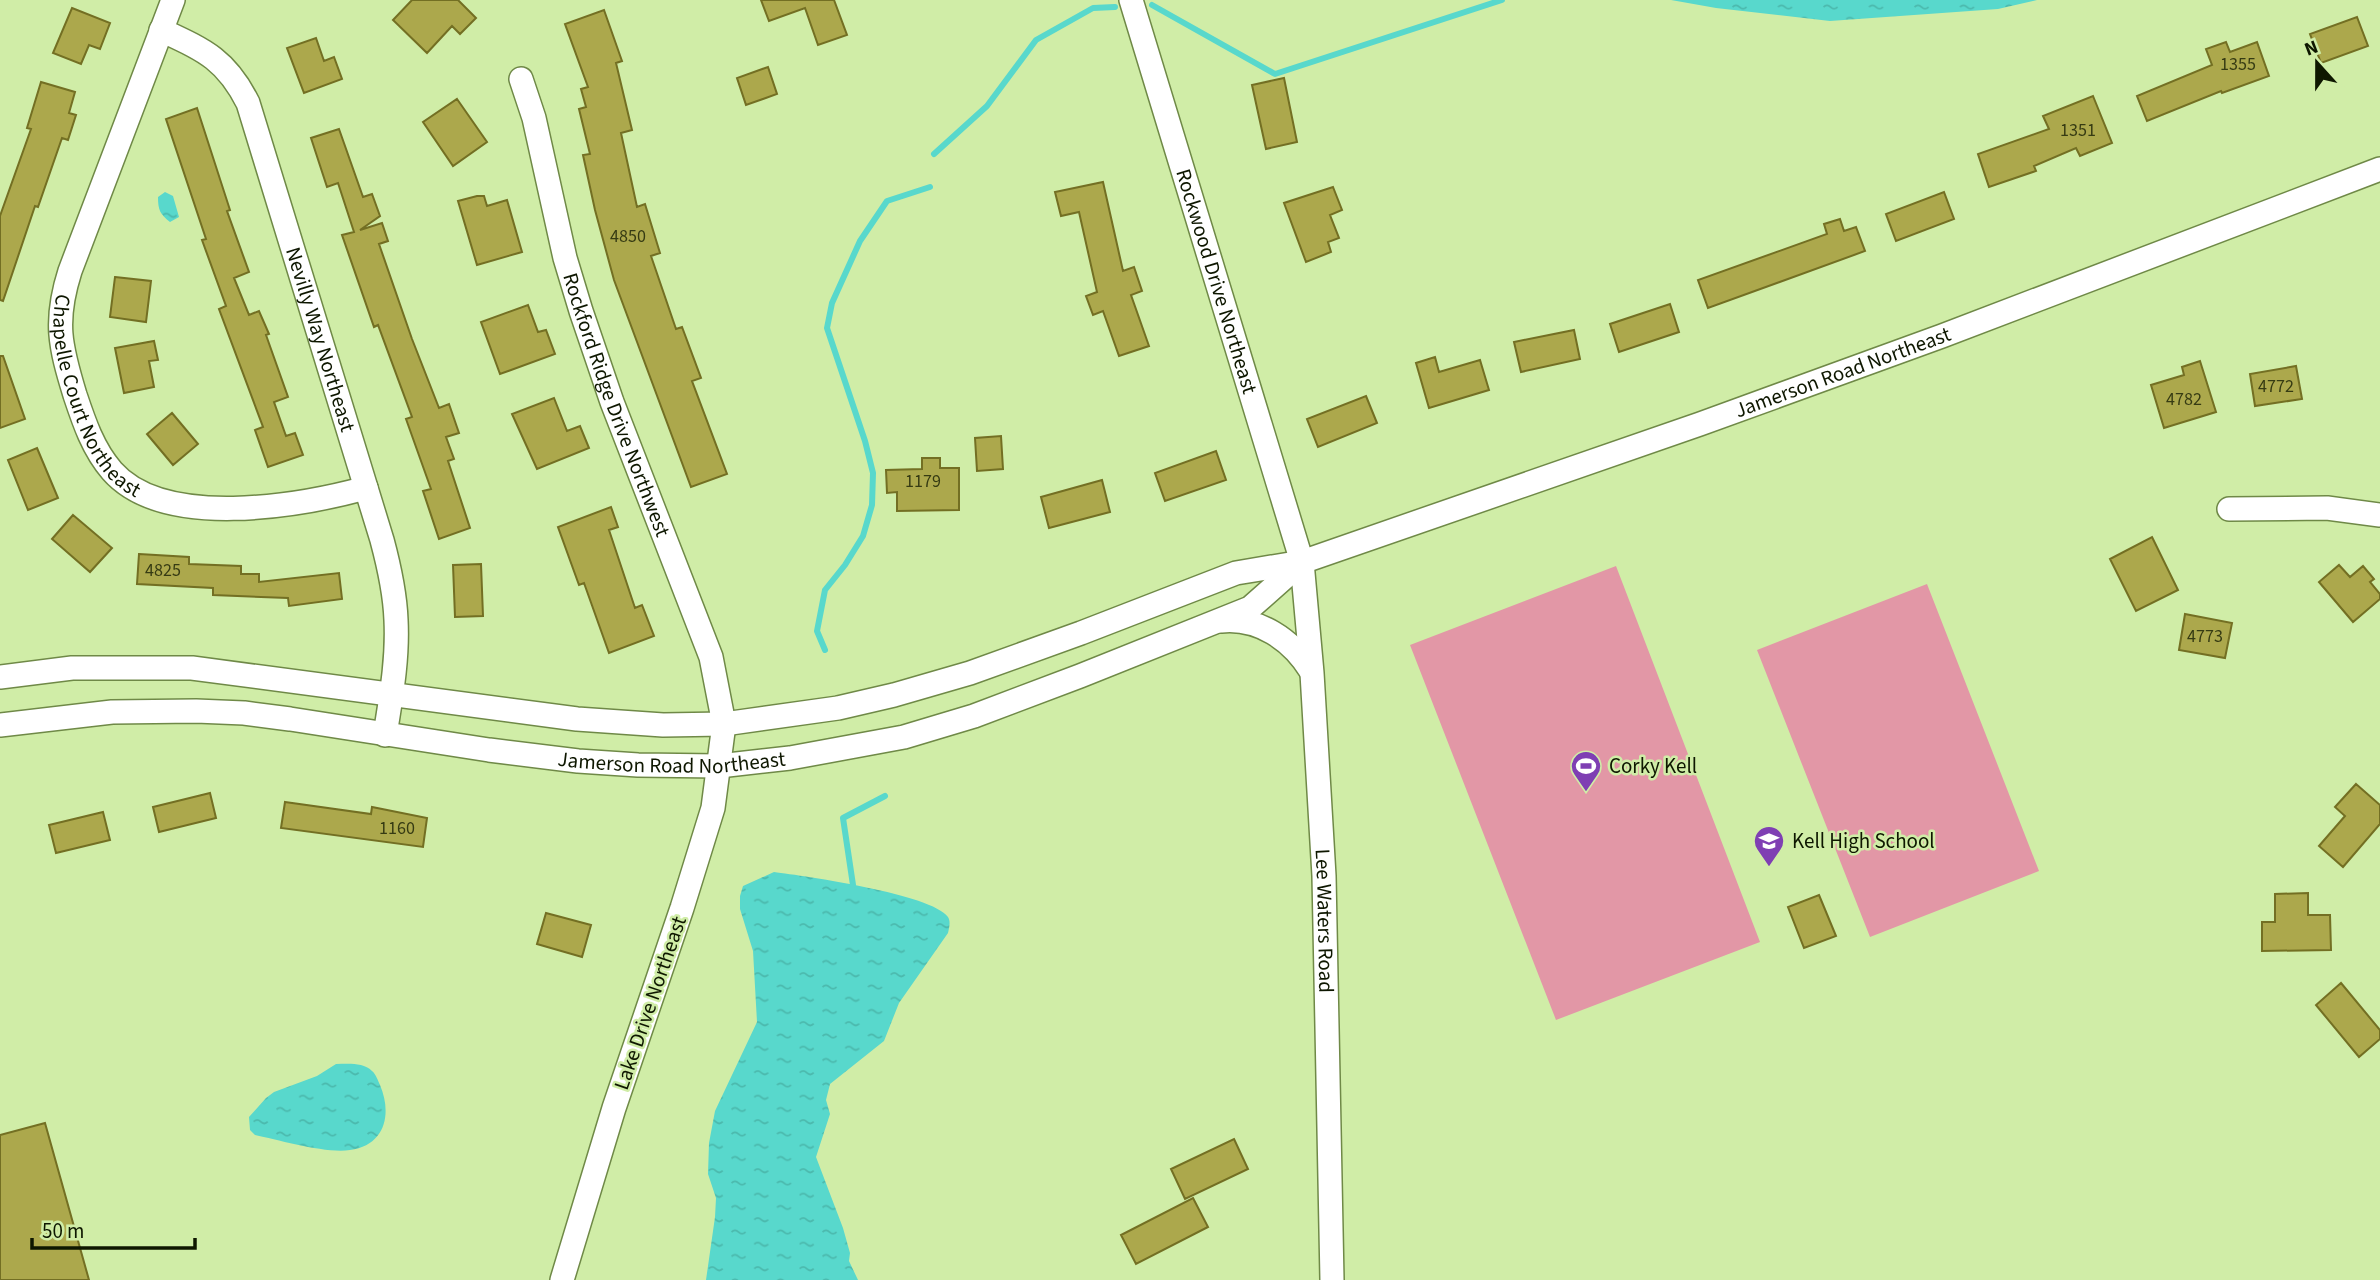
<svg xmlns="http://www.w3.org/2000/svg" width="2380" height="1280" font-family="'Source Sans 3',sans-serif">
<defs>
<pattern id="water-ripples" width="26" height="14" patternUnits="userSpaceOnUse" patternTransform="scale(1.75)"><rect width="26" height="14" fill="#58d8cc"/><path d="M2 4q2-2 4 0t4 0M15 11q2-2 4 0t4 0" fill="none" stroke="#4bb9ad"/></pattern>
</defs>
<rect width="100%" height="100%" fill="#d0eda7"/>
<path fill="#e297a6" d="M 1616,566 L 1760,942 L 1556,1020 L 1410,645 Z
M 1927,584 L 2039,871 L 1870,937 L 1757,650 Z"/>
<path fill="url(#water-ripples)" d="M 1671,0 L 2037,0 L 1998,9 L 1830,21 L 1716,8 Z
M 165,192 L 173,196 L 179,217 L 170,222 C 160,214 158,210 158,197 Z
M 774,872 C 805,876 932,894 948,917 C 951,922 949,928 948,933 L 899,1003 L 884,1041 L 830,1084 L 826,1100 L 830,1114 L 816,1157 L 843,1228 L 850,1253 L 849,1261 L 858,1280 L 706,1280 L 715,1217 L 716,1198 L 708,1174 L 709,1143 L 715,1111 L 757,1022 L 753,951 L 740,909 L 740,896 L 743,886 Z
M 336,1064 C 348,1064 363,1062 372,1071 C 376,1074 378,1081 380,1085 C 392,1113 386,1145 350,1150 C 327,1154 279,1140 255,1135 L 250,1130 L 249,1117 L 266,1098 L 274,1092 L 317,1076 Z"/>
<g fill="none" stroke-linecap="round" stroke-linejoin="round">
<path stroke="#58d8cc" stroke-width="6" d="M 1152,5 L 1275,74 L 1502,0
M 934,154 L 987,106 L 1036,40 L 1093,8 L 1115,7
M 825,650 L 817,631 L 825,590 L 845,565 L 863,536 L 872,505 L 873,473 L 865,441 L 827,328 L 832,303 L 860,241 L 887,201 L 930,187
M 853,885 L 843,818 L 885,796"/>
</g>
<path fill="#aca84c" stroke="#736f23" stroke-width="2" d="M 412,0 L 458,0 L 476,18 L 460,34 L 452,26 L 427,53 L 393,20 Z
M 761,0 L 834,0 L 847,35 L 818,45 L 805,8 L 769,21 Z
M 72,8 L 110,23 L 100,49 L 89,45 L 81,64 L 53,53 Z
M 604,10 L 622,61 L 616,63 L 632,130 L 621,133 L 637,207 L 645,204 L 660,253 L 651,256 L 676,329 L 682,327 L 701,378 L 692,381 L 727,474 L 691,487 L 614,280 L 595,210 L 583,155 L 590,154 L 579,109 L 586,107 L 581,89 L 588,87 L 565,24 Z
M 2357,17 L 2368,46 L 2321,63 L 2310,34 Z
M 316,38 L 324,61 L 334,57 L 342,79 L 304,93 L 287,48 Z
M 2226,42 L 2230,52 L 2257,42 L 2269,76 L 2222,93 L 2221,91 L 2147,121 L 2137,96 L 2212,65 L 2206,49 Z
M 768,67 L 777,94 L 746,105 L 737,78 Z
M 1284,78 L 1297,142 L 1266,149 L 1252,85 Z
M 41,82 L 75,92 L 69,113 L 76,115 L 68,140 L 62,138 L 38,207 L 35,206 L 3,301 L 0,300 L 0,216 L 31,129 L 27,128 Z
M 2093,96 L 2112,143 L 2080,156 L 2076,148 L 2034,166 L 2036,171 L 1989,187 L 1978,154 L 2049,129 L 2043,116 Z
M 457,99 L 487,142 L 453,166 L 423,122 Z
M 197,108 L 230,210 L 227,211 L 249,272 L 234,278 L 249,315 L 259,311 L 269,334 L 266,335 L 288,397 L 274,402 L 286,436 L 295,433 L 303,455 L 268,467 L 255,430 L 263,427 L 219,309 L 226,306 L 202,240 L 206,239 L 166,119 Z
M 339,129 L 363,197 L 372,194 L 380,216 L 360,230 L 382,223 L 388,241 L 379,244 L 412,339 L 439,408 L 449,404 L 459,433 L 446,437 L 454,459 L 448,461 L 470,528 L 439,539 L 423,491 L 431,489 L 406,419 L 412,417 L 378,325 L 374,327 L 342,235 L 354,232 L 338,183 L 327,187 L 311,138 Z
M 1103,182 L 1123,271 L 1134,267 L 1142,291 L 1131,295 L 1149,346 L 1119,356 L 1103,311 L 1093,315 L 1086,296 L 1097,292 L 1079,212 L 1061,216 L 1055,192 Z
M 1333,187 L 1342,210 L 1330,215 L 1339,238 L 1328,242 L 1331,252 L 1306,262 L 1284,203 Z
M 1944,192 L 1954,219 L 1896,241 L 1886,214 Z
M 477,196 L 484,196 L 487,206 L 507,200 L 522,252 L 477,265 L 458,201 Z
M 1840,219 L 1844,231 L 1856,227 L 1865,251 L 1708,308 L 1698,280 L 1827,234 L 1824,224 Z
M 115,277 L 151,281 L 146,322 L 110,317 Z
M 1670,304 L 1679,332 L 1619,352 L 1610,324 Z
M 528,305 L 538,332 L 546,330 L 555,354 L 500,374 L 481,322 Z
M 1574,330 L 1580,359 L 1521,372 L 1514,342 Z
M 154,341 L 158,360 L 149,361 L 154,387 L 124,393 L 115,348 Z
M 0,356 L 3,356 L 25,419 L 0,428 Z
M 1435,357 L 1439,372 L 1480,360 L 1489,390 L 1429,408 L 1416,363 Z
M 2200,361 L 2216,412 L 2164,428 L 2151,385 L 2184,375 L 2182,367 Z
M 2296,366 L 2302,399 L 2255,406 L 2250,374 Z
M 1366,396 L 1377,423 L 1318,447 L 1307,419 Z
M 554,398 L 567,431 L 580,426 L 589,448 L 537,469 L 512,414 Z
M 172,413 L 198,444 L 173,465 L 147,434 Z
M 1001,436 L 1003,469 L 977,471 L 975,438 Z
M 37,448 L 58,498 L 28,510 L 8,460 Z
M 1216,451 L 1226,480 L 1165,501 L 1155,473 Z
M 922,458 L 940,458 L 940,468 L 959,468 L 959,510 L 897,511 L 897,492 L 887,493 L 886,470 L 922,469 Z
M 1102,480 L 1110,512 L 1049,528 L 1041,497 Z
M 611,507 L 618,527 L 609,530 L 635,608 L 642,605 L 654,636 L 609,653 L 584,583 L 579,585 L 558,527 Z
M 73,515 L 112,548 L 90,572 L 52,539 Z
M 2152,537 L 2178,590 L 2136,611 L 2110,559 Z
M 139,554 L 189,557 L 189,564 L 241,566 L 241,574 L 259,574 L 259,582 L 339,573 L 342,599 L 289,606 L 288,598 L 213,595 L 213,588 L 137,584 Z
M 481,564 L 483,616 L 455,617 L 453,565 Z
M 2339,565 L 2350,577 L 2363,566 L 2374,579 L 2370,582 L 2380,594 L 2380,599 L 2353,622 L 2319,582 Z
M 2185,614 L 2232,623 L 2225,658 L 2179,650 Z
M 2356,784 L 2380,805 L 2380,824 L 2343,867 L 2319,846 L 2345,816 L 2335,807 Z
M 210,793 L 216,818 L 159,832 L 153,807 Z
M 285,802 L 371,814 L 372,807 L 427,818 L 423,847 L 281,828 Z
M 103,812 L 110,840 L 56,853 L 49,825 Z
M 2308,893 L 2308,915 L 2330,915 L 2331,950 L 2262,951 L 2262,922 L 2275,922 L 2275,894 Z
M 1819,895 L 1836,936 L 1804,948 L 1788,907 Z
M 546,913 L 591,925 L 582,957 L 537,944 Z
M 2341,983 L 2380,1030 L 2380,1039 L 2359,1057 L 2316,1005 Z
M 45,1123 L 89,1280 L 0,1280 L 0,1135 Z
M 1234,1139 L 1248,1169 L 1185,1199 L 1171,1169 Z
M 1193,1198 L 1208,1227 L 1136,1264 L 1121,1235 Z"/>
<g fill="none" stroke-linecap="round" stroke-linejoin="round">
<g stroke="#6f8947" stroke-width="26">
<g id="minor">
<path id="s1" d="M 173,0 L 70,271 C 54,321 60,346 75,395 C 84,422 93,449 112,471 C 164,530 299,506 366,488"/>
<path id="s2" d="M 1131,0 L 1302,562 L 1312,673 L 1324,876 L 1332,1280"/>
<path id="s3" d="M 161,30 C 204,50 226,59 248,103 L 382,540 C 389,566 395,593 396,620 C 398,659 391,697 385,735"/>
<path id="s4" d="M 521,79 L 534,118 L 565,258 L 581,311 L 612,402 L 711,657 L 724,724 L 713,808 L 682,908 L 614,1108 L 562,1280"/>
<path d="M 2229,509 L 2327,508 L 2380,515"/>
<path d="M 1221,621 C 1259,617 1292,640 1311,671"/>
<path id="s5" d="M 0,677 L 72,668 L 192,668 L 577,719 L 663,725 L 724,724 L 838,708 L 894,695 L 970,673 L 1081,633 L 1236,573 L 1302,562 L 1700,424 L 1942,336 L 2380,169"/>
<path id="s6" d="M 0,725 L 112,712 L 196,711 L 244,713 L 290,719 L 489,750 L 578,761 L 638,765 L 719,766 L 790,758 L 904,737 L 974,716 L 1080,676 L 1250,608 L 1302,562"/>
</g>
</g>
<use href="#minor" stroke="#fff" stroke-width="23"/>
</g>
<defs>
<g id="stadium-pin" transform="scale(1.575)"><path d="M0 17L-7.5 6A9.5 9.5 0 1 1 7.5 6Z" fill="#7f3fb3" stroke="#d0eda7"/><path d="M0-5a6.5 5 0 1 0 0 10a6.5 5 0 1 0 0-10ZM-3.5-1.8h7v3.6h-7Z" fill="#fff"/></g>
<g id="school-pin" transform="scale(1.575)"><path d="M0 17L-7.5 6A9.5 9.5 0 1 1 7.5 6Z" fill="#7f3fb3" stroke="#d0eda7"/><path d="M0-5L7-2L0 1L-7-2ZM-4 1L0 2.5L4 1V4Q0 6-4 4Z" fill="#fff"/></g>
</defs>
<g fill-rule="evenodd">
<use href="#stadium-pin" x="1586" y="766"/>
<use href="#school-pin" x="1769" y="841"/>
</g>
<g text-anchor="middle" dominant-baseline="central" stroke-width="5" stroke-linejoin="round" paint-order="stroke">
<g font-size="18" fill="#363b13">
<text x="2238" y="64">1355</text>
<text x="2078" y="130">1351</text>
<text x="628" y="236">4850</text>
<text x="2276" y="386">4772</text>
<text x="2184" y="399">4782</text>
<text x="923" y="481">1179</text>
<text x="163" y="570">4825</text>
<text x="2205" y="636">4773</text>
<text x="397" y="828">1160</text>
</g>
<g font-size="21" fill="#0e1700" stroke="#d0eda7">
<text stroke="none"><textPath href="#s2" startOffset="294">Rockwood Drive Northeast</textPath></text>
<text stroke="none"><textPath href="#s3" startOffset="364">Nevilly Way Northeast</textPath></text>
<text stroke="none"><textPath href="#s5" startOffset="1904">Jamerson Road Northeast</textPath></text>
<text stroke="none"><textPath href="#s1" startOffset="425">Chapelle Court Northeast</textPath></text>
<text stroke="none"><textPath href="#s4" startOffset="340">Rockford Ridge Drive Northwest</textPath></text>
<text stroke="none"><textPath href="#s6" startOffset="676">Jamerson Road Northeast</textPath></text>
<text stroke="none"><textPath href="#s2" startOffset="947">Lee Waters Road</textPath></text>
<text transform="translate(650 1003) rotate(-71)">Lake Drive Northeast</text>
</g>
<g font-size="21" fill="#0e1700" stroke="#d0eda7" text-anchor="start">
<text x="1609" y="766">Corky Kell</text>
<text x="1792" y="841">Kell High School</text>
</g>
</g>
<g transform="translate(2317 63) rotate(339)" stroke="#d0eda7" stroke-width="5" paint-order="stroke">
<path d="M0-5L12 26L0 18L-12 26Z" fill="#0e1700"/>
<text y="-10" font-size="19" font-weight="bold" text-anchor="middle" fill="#0e1700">N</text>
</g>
<path d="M32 1238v10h163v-10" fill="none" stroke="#0e1700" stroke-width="3.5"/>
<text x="42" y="1238" font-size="21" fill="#0e1700" stroke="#d0eda7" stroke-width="5" paint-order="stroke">50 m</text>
</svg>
